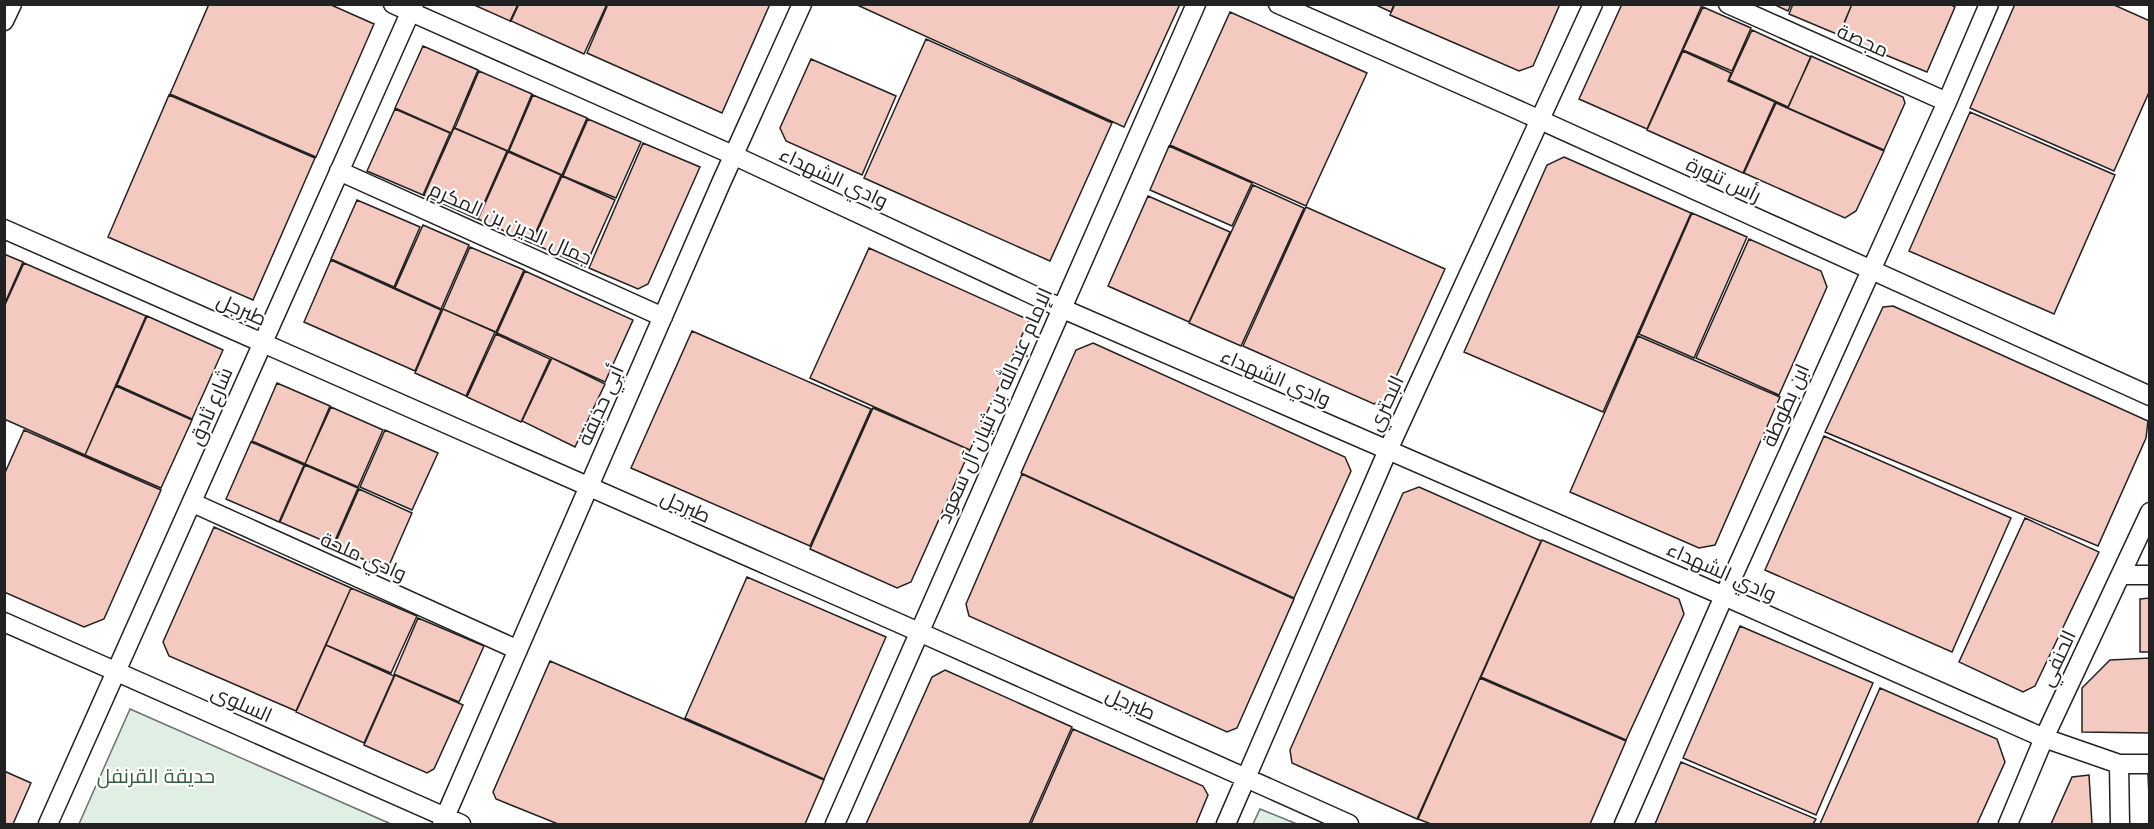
<svg xmlns="http://www.w3.org/2000/svg" width="2154" height="829" font-family="'Noto Sans',Cairo,sans-serif">
<rect width="100%" height="100%" fill="#fff"/>
<path fill="#e0efe3" stroke="#6f6f6f" stroke-width="1.5" d="M 130,709 L 391,824 L 79,824 Z
M 1260,809 L 1297,824 L 1253,824 Z"/>
<path fill="#f3c9c0" stroke="#222" stroke-width="1.5" d="M 209,4 L 329,4 L 374,24 L 316,157 L 170,94 Z
M 472,4 L 518,4 L 510,21 Z
M 519,4 L 607,4 L 584,54 L 511,21 Z
M 608,4 L 770,4 L 722,113 L 587,53 Z
M 855,4 L 1180,4 L 1124,127 Z
M 1374,4 L 1394,4 L 1391,12 Z
M 1395,4 L 1560,4 L 1533,66 L 1519,71 L 1390,15 Z
M 1622,4 L 1702,5 L 1647,129 L 1579,99 Z
M 1773,4 L 1791,4 L 1788,11 Z
M 1793,4 L 1852,4 L 1839,35 L 1789,14 Z
M 1852,4 L 1950,4 L 1955,7 L 1927,72 L 1839,36 Z
M 2015,4 L 2112,4 L 2150,21 L 2150,90 L 2114,171 L 1970,108 Z
M 1703,7 L 1751,28 L 1732,71 L 1683,50 Z
M 1230,12 L 1367,73 L 1306,206 L 1170,145 Z
M 1752,30 L 1811,57 L 1788,107 L 1729,80 Z
M 926,39 L 1112,123 L 1050,261 L 864,178 Z
M 423,46 L 478,70 L 451,133 L 395,108 Z
M 1683,51 L 1731,73 L 1728,81 L 1775,102 L 1743,173 L 1647,130 Z
M 1811,56 L 1903,97 L 1905,103 L 1884,150 L 1788,108 Z
M 811,59 L 896,96 L 862,175 L 786,141 L 780,128 Z
M 479,71 L 532,94 L 508,151 L 455,128 Z
M 169,95 L 315,158 L 253,300 L 108,237 Z
M 533,95 L 587,118 L 562,175 L 509,151 Z
M 1776,103 L 1884,151 L 1856,211 L 1845,218 L 1744,173 Z
M 395,109 L 450,133 L 423,195 L 367,171 Z
M 1970,112 L 2115,175 L 2054,314 L 1909,251 Z
M 588,119 L 641,142 L 616,198 L 563,176 Z
M 454,128 L 507,151 L 477,219 L 424,195 Z
M 643,143 L 700,167 L 648,284 L 638,289 L 589,268 Z
M 1169,146 L 1252,183 L 1232,226 L 1150,190 Z
M 508,152 L 561,175 L 531,243 L 478,219 Z
M 1564,157 L 1691,213 L 1603,412 L 1464,352 L 1547,165 Z
M 562,176 L 615,200 L 585,267 L 532,243 Z
M 1253,185 L 1304,208 L 1241,346 L 1189,323 Z
M 1148,196 L 1230,232 L 1189,322 L 1108,286 Z
M 357,200 L 420,227 L 394,287 L 331,259 Z
M 1306,207 L 1445,269 L 1386,399 L 1374,404 L 1243,346 Z
M 1692,213 L 1747,237 L 1694,358 L 1639,334 Z
M 423,225 L 469,245 L 441,309 L 395,288 Z
M 1749,239 L 1821,271 L 1827,287 L 1779,395 L 1696,358 Z
M 470,247 L 524,270 L 496,332 L 443,309 Z
M 869,248 L 1029,320 L 970,450 L 810,378 Z
M 4,254 L 23,262 L 4,305 Z
M 331,260 L 441,310 L 415,371 L 304,322 Z
M 24,263 L 146,316 L 85,455 L 4,419 L 4,307 Z
M 525,271 L 633,320 L 605,382 L 497,333 Z
M 1893,306 L 2148,421 L 2146,438 L 2098,546 L 1825,432 L 1883,307 Z
M 443,309 L 495,332 L 466,396 L 415,373 Z
M 147,316 L 223,350 L 192,419 L 117,385 Z
M 692,331 L 871,409 L 810,546 L 631,468 Z
M 496,334 L 550,359 L 521,422 L 467,397 Z
M 1638,336 L 1780,397 L 1715,545 L 1699,548 L 1570,492 Z
M 1093,343 L 1345,457 L 1351,471 L 1294,598 L 1021,473 L 1076,350 Z
M 552,358 L 605,384 L 575,447 L 522,421 Z
M 277,383 L 330,406 L 305,464 L 252,441 Z
M 116,386 L 192,420 L 161,488 L 85,455 Z
M 331,407 L 383,430 L 358,487 L 305,464 Z
M 873,408 L 970,450 L 911,582 L 897,588 L 810,549 Z
M 24,430 L 161,490 L 104,619 L 84,627 L 4,592 L 4,475 Z
M 385,430 L 438,453 L 412,510 L 360,487 Z
M 1824,436 L 2011,518 L 1952,652 L 1765,570 Z
M 251,442 L 304,465 L 279,522 L 226,499 Z
M 305,465 L 358,488 L 333,545 L 280,522 Z
M 1022,474 L 1294,599 L 1237,728 L 1227,732 L 969,616 L 966,604 Z
M 1419,487 L 1541,541 L 1417,819 L 1292,763 L 1290,750 L 1403,493 Z
M 359,489 L 412,513 L 387,570 L 334,546 Z
M 2025,518 L 2099,552 L 2035,686 L 2023,692 L 1959,662 Z
M 214,527 L 351,588 L 296,711 L 169,656 L 163,642 Z
M 1542,540 L 1679,599 L 1684,614 L 1626,740 L 1481,677 Z
M 747,577 L 886,637 L 824,779 L 685,718 Z
M 351,588 L 417,616 L 391,673 L 326,645 Z
M 2150,598 L 2150,652 L 2140,652 L 2140,599 Z
M 418,618 L 484,646 L 459,702 L 394,674 Z
M 1740,626 L 1873,683 L 1816,815 L 1683,758 Z
M 326,645 L 394,676 L 364,743 L 296,712 Z
M 2150,658 L 2150,733 L 2082,732 L 2082,688 L 2110,660 Z
M 550,661 L 824,780 L 805,824 L 558,824 L 496,799 L 493,792 Z
M 945,670 L 1072,727 L 1029,824 L 866,824 L 932,677 Z
M 395,675 L 463,705 L 434,769 L 427,773 L 364,745 Z
M 1480,678 L 1626,741 L 1590,824 L 1431,824 L 1418,819 Z
M 1880,688 L 1997,739 L 2005,762 L 1977,824 L 1820,824 Z
M 1073,729 L 1203,786 L 1208,795 L 1196,824 L 1031,824 Z
M 1681,762 L 1816,819 L 1813,824 L 1655,824 Z
M 4,771 L 31,783 L 13,824 L 4,824 Z
M 2148,774 L 2150,774 L 2150,820 Z
M 2089,775 L 2092,824 L 2051,824 L 2072,777 Z"/>
<g fill="none" stroke-linecap="round" stroke-linejoin="round">
<g stroke="#222" stroke-width="21">
<path id="minor" d="M 393,4 L 733,155 L 1061,308 L 1724,596 L 2044,738 L 2119,764 L 2150,764
M 1278,4 L 1507,105 L 2150,396
M 1728,4 L 1947,102
M 4,21 L 12,4
M 339,171 L 663,317
M 4,229 L 919,632 L 1349,824
M 193,503 L 518,650
M 2121,575 L 2150,575
M 4,622 L 461,824
M 2119,764 L 2120,824
M 48,824 L 414,4
M 442,824 L 721,183 L 802,4
M 835,824 L 1196,4
M 1226,824 L 1388,450 L 1593,4
M 1624,824 L 1724,596 L 1947,102 L 1989,4
M 2008,824 L 2044,738 L 2150,512"/>
</g>
<use href="#minor" stroke="#fff" stroke-width="18"/>
</g>
<g text-anchor="middle" dominant-baseline="central" stroke-width="4.5" stroke-linejoin="round" paint-order="stroke">
<g font-size="20" fill="#222" stroke="#fff">
<text transform="translate(1863 40) rotate(24)">مجصة</text>
<text transform="translate(834 177) rotate(25)">وادي الشهداء</text>
<text transform="translate(1724 179) rotate(25)">رأس تنورة</text>
<text transform="translate(511 223) rotate(24)">جمال الدين بن المكرم</text>
<text transform="translate(242 309) rotate(24)">طبرجل</text>
<text transform="translate(1276 377) rotate(23)">وادي الشهداء</text>
<text transform="translate(1385 403) rotate(-65)">البحتري</text>
<text transform="translate(600 405) rotate(-66)">أبي حذيفة</text>
<text transform="translate(994 405) rotate(-66)">الإمام عبدالله بن ثنيان آل سعود</text>
<text transform="translate(1785 405) rotate(-66)">ابن بطوطة</text>
<text transform="translate(210 406) rotate(-67)">شارع ثادق</text>
<text transform="translate(686 506) rotate(24)">طبرجل</text>
<text transform="translate(364 556) rotate(24)">وادي ملحة</text>
<text transform="translate(1722 571) rotate(24)">وادي الشهداء</text>
<text transform="translate(2057 658) rotate(-65)">الحنفي</text>
<text transform="translate(242 703) rotate(24)">السلوى</text>
<text transform="translate(1131 703) rotate(24)">طبرجل</text>
</g>
<g font-size="20" fill="#2f5e38" stroke="#fff">
<text x="156" y="775">حديقة القرنفل</text>
</g>
</g>
<rect width="2154" height="829" fill="none" stroke="#222222" stroke-width="12"/>
</svg>
